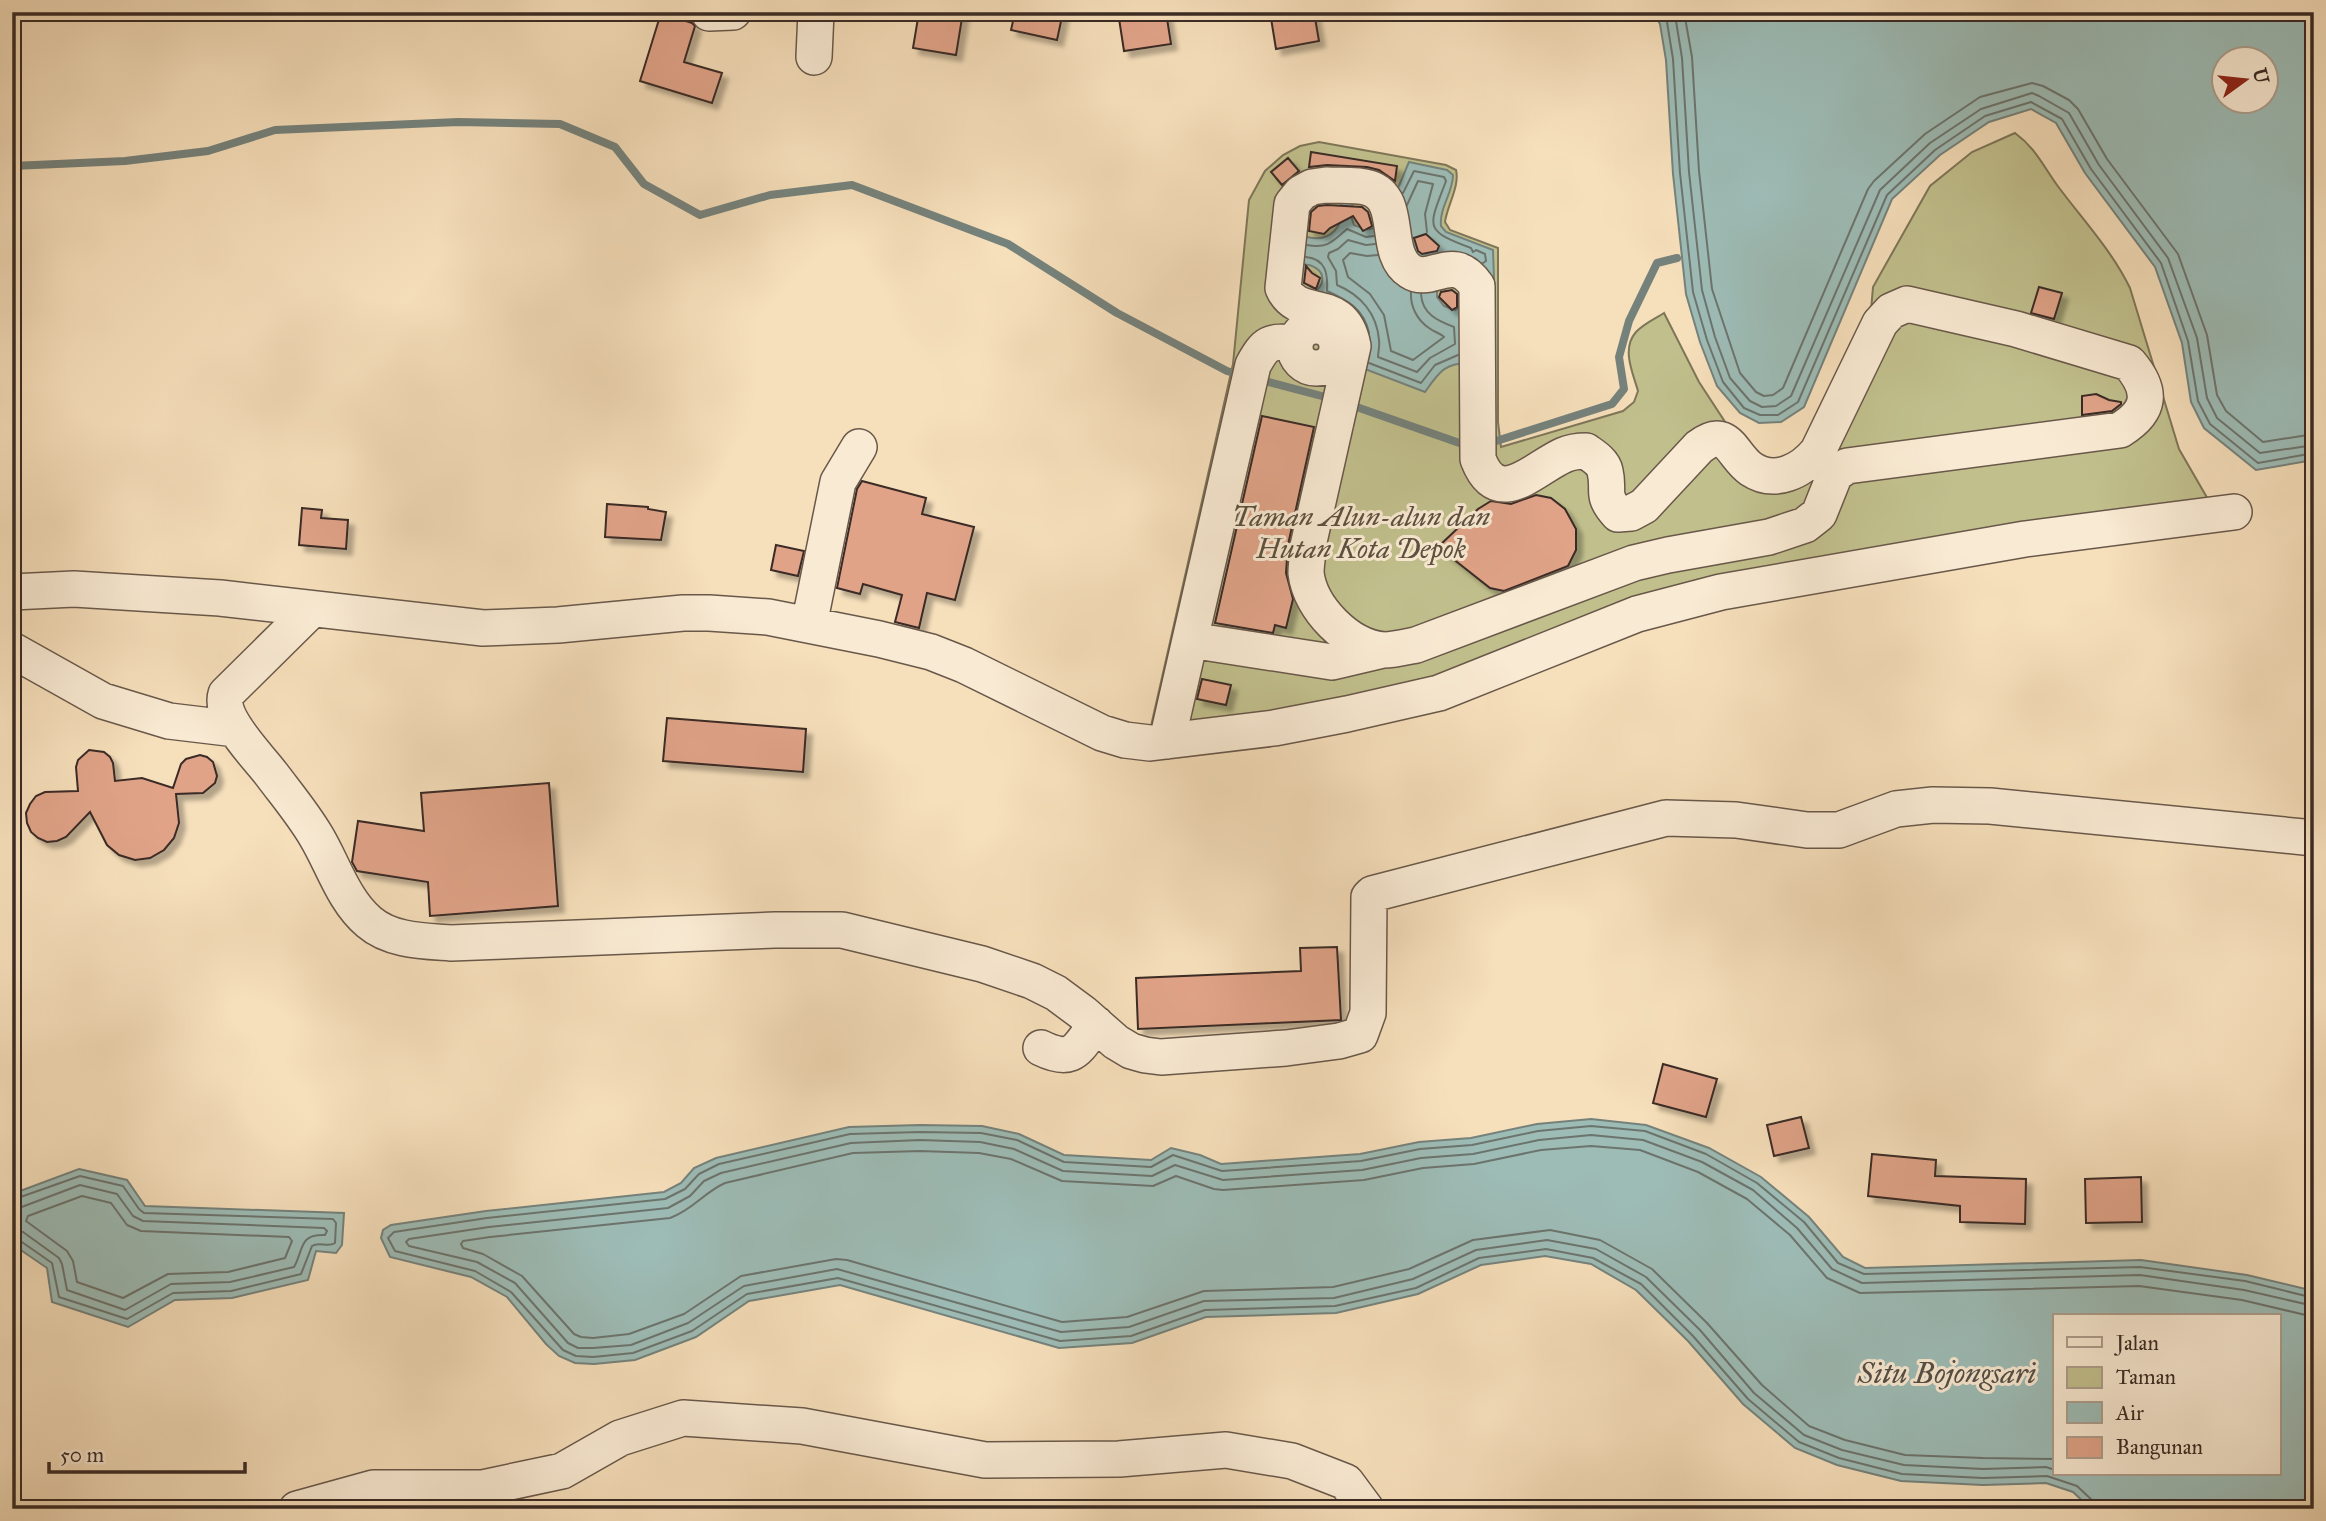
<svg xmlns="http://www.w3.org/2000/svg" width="2326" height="1521" font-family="'IM FELL Great Primer',serif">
<defs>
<filter id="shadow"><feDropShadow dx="6" dy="6" stdDeviation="2" flood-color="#0004"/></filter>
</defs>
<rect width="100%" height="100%" fill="#f6dfbb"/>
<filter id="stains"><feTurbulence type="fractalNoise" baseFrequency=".00286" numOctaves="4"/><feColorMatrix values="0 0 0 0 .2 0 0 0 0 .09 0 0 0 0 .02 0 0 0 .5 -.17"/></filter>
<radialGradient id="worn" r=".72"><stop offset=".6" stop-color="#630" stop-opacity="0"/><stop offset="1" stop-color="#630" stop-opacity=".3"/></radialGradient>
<path fill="#c1c08d" stroke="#7e7659" stroke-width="2" d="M 2015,133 C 2037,149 2044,168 2060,189 C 2084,221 2112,251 2130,288 L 2179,449 L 2209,501 L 1839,555 L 1433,683 L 1149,735 L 1233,364 L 1249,200 L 1265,171 L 1283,155 L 1300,146 L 1319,142 L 1446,165 L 1456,170 C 1460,186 1447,206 1445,222 L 1450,230 L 1498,248 L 1498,422 L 1501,447 L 1623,411 L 1634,402 L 1638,391 C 1633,373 1621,349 1636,332 C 1643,324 1656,318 1664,313 L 1699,382 L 1735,437 L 1759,462 L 1795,462 L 1870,322 L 1873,287 L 1930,186 L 1972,152 Z"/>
<path fill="#9dbcb6" stroke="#75827c" stroke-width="2" fill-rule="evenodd" d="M 1653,12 L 2314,12 L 2314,460 L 2256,470 L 2204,428 L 2191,402 L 2182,343 L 2155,267 L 2085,173 L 2056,123 L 2031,109 L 1989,122 L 1940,155 L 1892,199 L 1804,407 L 1781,422 L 1759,423 L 1740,413 L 1717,386 L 1700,342 L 1686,294 L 1673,174 L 1666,60 L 1660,24 ZM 2224,60 L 2266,60 L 2266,102 L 2224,102 Z
M 1409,162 L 1447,170 L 1453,175 C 1453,193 1439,208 1441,226 L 1446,232 L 1493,250 L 1494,279 L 1437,287 L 1437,297 L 1444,306 L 1455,310 L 1469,299 L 1472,363 C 1445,362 1439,372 1425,392 L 1357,366 L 1312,294 C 1315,291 1319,289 1321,285 C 1327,270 1311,263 1299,265 L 1296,221 L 1307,237 C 1330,243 1346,226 1341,202 L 1359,195 C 1349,207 1349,211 1354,225 C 1359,227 1365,230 1370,229 C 1384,228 1403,175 1409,162 Z
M 1591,1119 L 1646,1125 L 1709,1148 L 1761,1177 L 1809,1217 L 1843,1257 L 1865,1268 L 2141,1260 L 2247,1275 L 2314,1291 L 2314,1509 L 2091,1509 L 2073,1492 L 2046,1483 L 1983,1485 L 1901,1481 L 1837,1465 L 1795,1448 L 1743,1404 L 1688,1341 L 1636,1290 L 1591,1264 L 1545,1256 L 1481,1265 L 1418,1294 L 1336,1313 L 1206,1317 L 1132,1343 L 1059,1348 L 840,1285 L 749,1301 L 696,1337 L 635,1360 L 594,1364 L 575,1363 L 559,1356 L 546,1344 L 507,1297 L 471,1277 L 390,1257 L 381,1238 L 383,1230 L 391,1225 L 486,1211 L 664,1192 L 681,1183 L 694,1168 L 716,1158 L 849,1127 L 920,1125 L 982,1126 L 1019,1134 L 1064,1155 L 1151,1160 L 1171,1148 L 1200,1155 L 1221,1164 L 1360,1154 L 1419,1142 L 1471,1138 L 1537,1124 ZM 2055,1316 L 2279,1316 L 2279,1474 L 2055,1474 Z
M 79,1169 L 127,1180 L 145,1206 L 344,1213 L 342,1245 L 336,1253 L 316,1251 L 308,1280 L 232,1298 L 175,1300 L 128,1327 L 52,1302 L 47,1268 L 12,1244 L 12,1194 Z"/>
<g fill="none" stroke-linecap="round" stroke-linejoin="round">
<path stroke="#6c746e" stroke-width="2" d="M 1662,12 L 1667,22 L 1673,59 L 1680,173 L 1693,292 L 1707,340 L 1723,382 L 1744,408 L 1760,415 L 1778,415 L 1798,402 L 1887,195 L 1935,150 L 1985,116 L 2031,102 L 2062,119 L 2091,169 L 2161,263 L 2188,341 L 2198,401 L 2210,424 L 2258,463 L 2314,453
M 1672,12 L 1676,21 L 1682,58 L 1689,172 L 1702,290 L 1715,337 L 1730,378 L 1750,401 L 1762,407 L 1776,406 L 1791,396 L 1880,190 L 1930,143 L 1981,109 L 2032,93 L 2039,96 L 2069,113 L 2099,165 L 2168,258 L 2197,338 L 2207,398 L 2217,418 L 2260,453 L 2314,445
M 1684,12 L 1692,57 L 1699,171 L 1712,289 L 1740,373 L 1756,392 L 1764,396 L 1773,395 L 1783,388 L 1868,189 L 1874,181 L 1925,134 L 1980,97 L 2032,83 L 2043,86 L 2069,100 L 2078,109 L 2107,159 L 2178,254 L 2207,335 L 2217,395 L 2226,411 L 2263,442 L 2314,434
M 1403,193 L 1414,171 L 1444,177 L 1446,181 C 1429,227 1422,230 1471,248 L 1473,252 L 1476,250 L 1485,254 L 1486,261 L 1483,263
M 1407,205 L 1418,181 L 1433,184 L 1425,214 L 1427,232
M 1375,244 L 1366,245 L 1348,240 L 1338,249 L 1329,253 L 1328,257 L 1336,271 L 1337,285 C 1361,295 1377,314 1379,340 C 1380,346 1378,352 1378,357 L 1417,372 L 1430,358 L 1455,344 L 1454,327 C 1438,321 1422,314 1421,294
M 1307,245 C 1328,249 1333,241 1347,229 L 1366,237 L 1374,236
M 1378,255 L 1367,256 L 1350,253 L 1343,260 L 1348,277 L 1370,294 L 1384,315 L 1391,351 L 1413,360 L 1444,337 C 1440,333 1434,332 1429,328 C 1417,320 1410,306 1411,292
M 1306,257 C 1326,259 1328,274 1327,291 C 1347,300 1364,309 1369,333
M 1369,363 L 1421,383 L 1435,365 L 1458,355
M 82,1196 L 111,1203 L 127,1225 L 141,1231 L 289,1237 L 292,1241 L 285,1258 L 228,1272 L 168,1274 L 123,1298 L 77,1282 L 73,1261 L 67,1251 L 26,1221 L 28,1216 Z
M 12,1200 L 80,1176 L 123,1186 L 139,1209 L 144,1213 L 333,1219 L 336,1223 L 335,1243 C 328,1248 319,1241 312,1246 L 301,1274 L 231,1291 L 173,1293 L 127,1319 L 59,1297 L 52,1263 L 19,1240 L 12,1238
M 12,1209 L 19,1208 L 80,1185 L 117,1194 L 133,1216 L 143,1221 L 324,1228 L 327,1231 L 325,1235 C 298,1234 304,1250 294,1267 L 230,1282 L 171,1284 L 125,1310 L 67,1290 L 62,1264 L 59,1258 L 23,1232 L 12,1230
M 2055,1459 L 1983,1458 L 1905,1455 L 1845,1440 L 1809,1426 L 1762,1385 L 1707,1323 L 1652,1269 L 1600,1240 L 1550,1230 L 1473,1240 L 1409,1269 L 1333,1287 L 1204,1291 L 1127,1317 L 1062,1322 L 847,1260 L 836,1259 L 741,1276 L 684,1314 L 629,1334 L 593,1338 L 581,1337 L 574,1334 L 522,1276 L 483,1254 L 463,1248 L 461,1244 L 463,1241 L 490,1237 L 670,1218 C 694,1209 703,1193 725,1183 L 853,1153 L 920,1151 L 979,1153 L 1011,1159 L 1062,1181 L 1153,1186 L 1176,1176 L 1214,1189 L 1223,1190 L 1364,1180 L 1423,1168 L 1474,1164 L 1541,1150 L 1591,1146 L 1640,1150 L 1698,1172 L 1747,1199 L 1790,1235 L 1827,1278 L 1860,1293 L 2139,1286 L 2242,1300 L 2314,1317
M 2055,1470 L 2046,1467 L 1983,1469 L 1904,1465 L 1842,1450 L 1804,1435 L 1754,1393 L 1700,1330 L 1646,1277 L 1596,1249 L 1547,1240 L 1476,1250 L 1413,1279 L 1334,1298 L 1204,1301 L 1129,1327 L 1061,1332 L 837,1269 L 744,1286 L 688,1323 L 631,1345 L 593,1348 L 578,1348 L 568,1343 L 515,1283 L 477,1262 L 409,1246 L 406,1242 L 409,1239 L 489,1227 L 668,1208 L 690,1196 L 704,1181 L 721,1173 L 851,1143 L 920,1140 L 980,1142 L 1014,1149 L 1063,1171 L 1152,1176 L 1175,1165 L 1223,1180 L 1362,1170 L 1421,1158 L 1473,1154 L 1539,1140 L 1591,1135 L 1643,1140 L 1702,1162 L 1753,1190 L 1797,1228 L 1832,1269 L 1862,1283 L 2140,1275 L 2244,1290 L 2314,1306
M 2095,1509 L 2094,1502 L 2077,1486 L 2047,1476 L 1983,1478 L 1902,1474 L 1839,1458 L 1799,1442 L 1748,1399 L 1693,1336 L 1641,1284 L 1593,1258 L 1546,1249 L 1479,1258 L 1416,1288 L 1335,1306 L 1205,1310 L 1131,1336 L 1060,1341 L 838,1278 L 747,1294 L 692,1331 L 633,1353 L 593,1357 L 576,1356 L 563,1350 L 511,1292 L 475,1271 L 395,1251 L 388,1238 L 394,1232 L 487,1218 L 665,1199 L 685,1189 L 699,1174 L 719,1164 L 850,1134 L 920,1132 L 981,1133 L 1017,1140 L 1064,1162 L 1151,1167 L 1173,1155 L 1222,1171 L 1361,1161 L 1420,1149 L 1472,1145 L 1538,1131 L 1591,1126 L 1645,1131 L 1706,1154 L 1757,1183 L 1804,1222 L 1838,1263 L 1864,1274 L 2140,1267 L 2245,1281 L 2314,1298"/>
<path stroke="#75827c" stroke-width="8" d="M 12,166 L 125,161 L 208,151 L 275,130 L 458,122 L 560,124 L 615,147 L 644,184 L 700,215 L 770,195 L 852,185 L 1008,244 L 1117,313 L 1227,371 L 1241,375
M 1257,379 L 1333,399
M 1348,404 L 1468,446
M 1487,444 L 1612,404 L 1624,389 L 1619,357 L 1629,321 L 1657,263 L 1677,258"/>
</g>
<path fill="#e0a388" stroke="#3a2b25" stroke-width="2" filter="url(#shadow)" d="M 919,12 L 963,12 L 956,55 L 913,48 Z
M 1015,12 L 1063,12 L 1057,40 L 1011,30 Z
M 1118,12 L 1166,12 L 1171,44 L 1124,51 Z
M 1270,12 L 1314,12 L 1319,41 L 1276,49 Z
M 661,13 L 692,23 L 695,26 L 684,62 L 722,73 L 712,103 L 640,81 Z
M 1311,152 L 1397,166 L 1395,181 L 1379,170 L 1367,167 L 1327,165 L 1309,167 Z
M 1288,158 L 1299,171 L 1282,185 L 1271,172 Z
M 1327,205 L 1362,207 L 1368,212 L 1372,226 L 1363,231 L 1353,216 L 1330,228 L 1324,234 L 1309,231 L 1311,212 L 1318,206 Z
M 1426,234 L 1439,246 L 1437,251 L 1422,254 L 1418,251 L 1414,238 Z
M 1306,266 L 1312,273 L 1320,278 L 1316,289 L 1304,283 Z
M 2039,287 L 2062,293 L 2054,319 L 2031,313 Z
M 1452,290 L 1457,294 L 1457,307 L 1452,310 L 1439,297 L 1441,292 Z
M 2096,394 L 2109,400 L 2121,402 L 2121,404 L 2112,411 L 2082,415 L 2082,396 Z
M 1262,416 L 1314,427 L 1288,545 L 1286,573 L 1293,599 L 1286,628 L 1275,625 L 1273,633 L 1215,623 Z
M 862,481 L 926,498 L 922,514 L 974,527 L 955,600 L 927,593 L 919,628 L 895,622 L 902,595 L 863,584 L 860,594 L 837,588 L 857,489 Z
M 1536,495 L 1551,498 L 1565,509 L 1576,529 L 1576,550 L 1568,566 L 1504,591 L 1490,588 L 1438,547 L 1478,509 L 1491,501 L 1511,504 Z
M 607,504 L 648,507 L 648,509 L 666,512 L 661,540 L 605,537 Z
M 302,508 L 322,510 L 321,518 L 348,520 L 346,549 L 299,545 Z
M 776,545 L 804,551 L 798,576 L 771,570 Z
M 1202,679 L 1231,685 L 1226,705 L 1197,699 Z
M 667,718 L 806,729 L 803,772 L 663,761 Z
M 89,750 L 104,752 L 110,757 L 113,763 L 115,781 L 142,778 L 173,788 L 181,764 L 186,759 L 200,755 L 207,757 L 213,762 L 217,776 L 215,783 L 203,793 L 176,794 L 179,823 L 174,838 L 164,850 L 150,858 L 135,860 L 119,855 L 107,845 L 90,812 L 66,837 L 57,841 L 47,842 L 38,838 L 31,832 L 27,823 L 26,813 L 30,804 L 36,796 L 45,792 L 78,791 L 76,767 L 78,760 Z
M 549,783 L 558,906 L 430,916 L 428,882 L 357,871 L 352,862 L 358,821 L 424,831 L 421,793 Z
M 1337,947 L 1341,1020 L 1138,1029 L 1136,978 L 1301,971 L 1300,948 Z
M 1663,1064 L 1717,1079 L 1706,1117 L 1653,1103 Z
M 1801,1117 L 1809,1148 L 1774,1156 L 1767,1125 Z
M 1872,1154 L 1936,1160 L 1935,1176 L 2026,1179 L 2025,1224 L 1960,1222 L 1960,1206 L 1868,1196 Z
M 2141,1177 L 2142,1222 L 2086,1223 L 2085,1179 Z"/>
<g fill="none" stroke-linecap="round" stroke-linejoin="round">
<g stroke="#69584a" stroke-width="38">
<path id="minor" d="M 709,13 L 733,12
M 814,57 L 816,12
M 1326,185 C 1339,186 1356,184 1369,188 C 1404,199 1382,253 1410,271 C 1432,286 1452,250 1477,286 L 1478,459 C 1498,511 1534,468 1564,455 C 1571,452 1578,451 1586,451 C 1593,456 1603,462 1605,471 C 1610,492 1600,494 1618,514 L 1631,513 L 1644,506 L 1699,447 C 1728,424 1732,456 1751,469 C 1775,485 1802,471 1818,451 L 1880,323 L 1891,311 L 1907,304 L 2016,329 L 2129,363 C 2153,391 2151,411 2120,430 L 1847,466 L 1835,474 L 1819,514 L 1805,525 L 1769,537 L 1668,555 L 1634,563 L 1416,645 C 1406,647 1394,650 1384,650 C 1348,647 1310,608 1306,573 C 1306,565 1308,555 1308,546 L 1353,346 C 1343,293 1299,323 1283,288 L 1292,204 L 1301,193 L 1312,187 Z
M1295 347a21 21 0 1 1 42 0a21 21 0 1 1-42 0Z
M 12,592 L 74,589 L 220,598 L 483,628 L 558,625 L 683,613 L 709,613 L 768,617 L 879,639 L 931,652 L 964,665 L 1102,733 L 1125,740 L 1150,743 L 1274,728 L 1347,714 L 1439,693 L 1637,614 L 1721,592 L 2025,539 L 2234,512
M 311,610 L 226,694 C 218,718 258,756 272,775 C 287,795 303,814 316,836 C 333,864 343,900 369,922 C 391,941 424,941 451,943 L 775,930 L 842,930 L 982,964 L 1032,981 L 1056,993 L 1083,1013 L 1116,1042 L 1131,1051 L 1145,1055 L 1161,1057 L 1286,1048 L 1339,1041 L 1360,1035 L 1368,1013 L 1369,897 L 1372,894 L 1666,818 L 1736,820 L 1807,830 L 1839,830 L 1896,809 L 1933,805 L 1990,806 L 2314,838
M 809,625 L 838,482 L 859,447
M 1190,640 L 1253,365 C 1266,342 1269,341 1295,343
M 12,650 L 103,701 L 169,721 L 236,729
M 1167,741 L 1190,640 L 1332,662 L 1383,650
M 1041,1048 C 1074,1064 1077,1049 1096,1024
M 297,1509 L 373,1488 L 482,1488 L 562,1471 L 620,1438 L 683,1418 L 802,1426 L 985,1460 L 1119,1459 L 1226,1450 L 1292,1461 L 1346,1482 L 1366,1509"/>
</g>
<use href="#minor" stroke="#f9ead3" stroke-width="35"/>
</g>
<g text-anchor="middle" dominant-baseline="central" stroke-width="6" stroke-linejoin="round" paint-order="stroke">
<g font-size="28" font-style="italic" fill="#5c503f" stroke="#f9ead3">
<text x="1361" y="516">Taman Alun-alun dan<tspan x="1361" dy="32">Hutan Kota Depok</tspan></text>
</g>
<g font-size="30" font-style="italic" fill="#534f49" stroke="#f9ead3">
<text x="1947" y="1373">Situ Bojongsari</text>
</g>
</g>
<rect width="2326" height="1521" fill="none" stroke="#f6dfbb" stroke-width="42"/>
<rect x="14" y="14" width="2298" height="1493" fill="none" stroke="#3a2b25" stroke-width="3.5"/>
<rect x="21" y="21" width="2284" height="1479" fill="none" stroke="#3a2b25" stroke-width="2"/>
<rect x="2053" y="1314" width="228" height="161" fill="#f9ead3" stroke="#ad9e8d" stroke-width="2"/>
<rect x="2067" y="1337" width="35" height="10" fill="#f9ead3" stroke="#ad9e8d" stroke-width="2"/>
<text x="2116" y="1350" font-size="21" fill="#3a2b25">Jalan</text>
<rect x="2067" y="1367" width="35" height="21" fill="#c1c08d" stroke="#ad9e8d" stroke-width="2"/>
<text x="2116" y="1384" font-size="21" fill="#3a2b25">Taman</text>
<rect x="2067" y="1402" width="35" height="21" fill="#9dbcb6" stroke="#ad9e8d" stroke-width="2"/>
<text x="2116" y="1420" font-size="21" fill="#3a2b25">Air</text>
<rect x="2067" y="1437" width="35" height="21" fill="#e0a388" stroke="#ad9e8d" stroke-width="2"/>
<text x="2116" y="1454" font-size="21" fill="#3a2b25">Bangunan</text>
<g transform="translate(2245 80) rotate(75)"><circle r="33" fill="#f9ead3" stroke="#ad9e8d" stroke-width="2"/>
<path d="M0-5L12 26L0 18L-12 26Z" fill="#8f2418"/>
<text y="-10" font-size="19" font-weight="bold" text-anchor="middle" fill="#3a2b25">U</text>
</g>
<path d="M49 1462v10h196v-10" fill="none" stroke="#3a2b25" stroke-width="3.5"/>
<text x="60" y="1462" font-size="21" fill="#3a2b25" stroke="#f9ead3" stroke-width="5" paint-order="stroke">50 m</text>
<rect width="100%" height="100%" filter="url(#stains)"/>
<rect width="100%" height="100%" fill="url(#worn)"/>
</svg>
